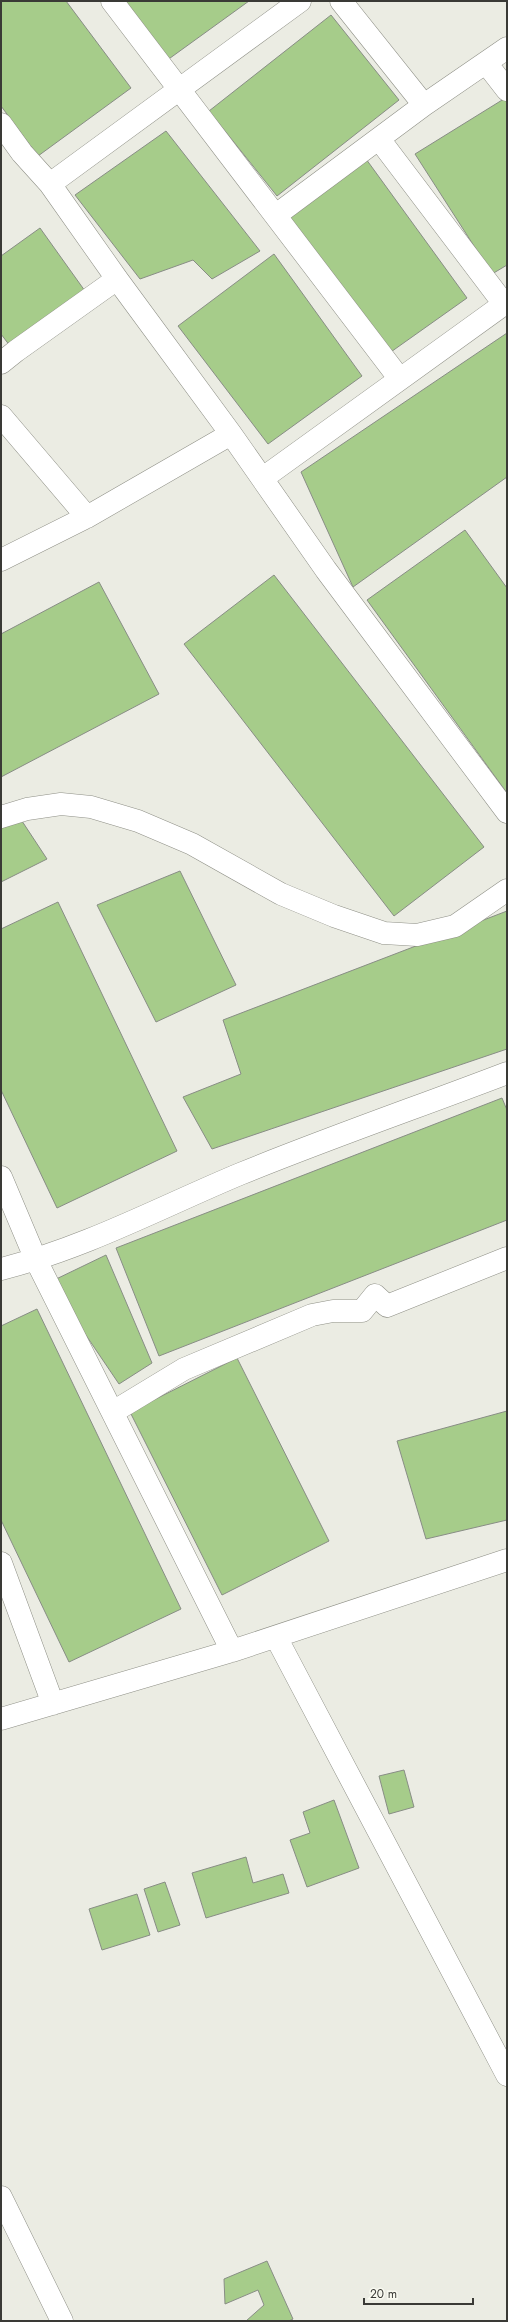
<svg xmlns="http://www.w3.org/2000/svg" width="508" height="2322" font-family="Jost,sans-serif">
<rect width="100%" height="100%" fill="#ebece3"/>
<path fill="#a6cc8a" stroke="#888d85" d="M 1,1 L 66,1 L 131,88 L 38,156 L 1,106 Z
M 122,1 L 249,1 L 166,61 Z
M 331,15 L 399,100 L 277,196 L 209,111 Z
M 507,97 L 507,265 L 492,274 L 415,154 Z
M 166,131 L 260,251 L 212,279 L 193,260 L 140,279 L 75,195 Z
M 366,159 L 467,298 L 388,354 L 288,215 Z
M 40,228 L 85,291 L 10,346 L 1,334 L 1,256 Z
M 274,254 L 362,376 L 268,444 L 178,326 Z
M 507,333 L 507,477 L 353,587 L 301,472 Z
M 465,530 L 507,588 L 507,793 L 367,600 Z
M 274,575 L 484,847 L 394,916 L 184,644 Z
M 99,582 L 159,694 L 1,777 L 1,634 Z
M 18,815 L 47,859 L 1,882 L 1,822 Z
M 180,871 L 236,985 L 156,1022 L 97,905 Z
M 58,902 L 177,1151 L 57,1208 L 1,1090 L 1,929 Z
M 507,911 L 507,1049 L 212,1149 L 183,1097 L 241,1074 L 223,1020 Z
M 502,1098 L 507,1110 L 507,1220 L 159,1356 L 116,1248 Z
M 106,1255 L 152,1363 L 119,1384 L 50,1282 Z
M 37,1309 L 181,1609 L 69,1662 L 1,1520 L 1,1326 Z
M 237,1358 L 329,1541 L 222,1595 L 130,1412 Z
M 507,1411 L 507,1520 L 426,1539 L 397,1441 Z
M 404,1770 L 414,1807 L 389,1814 L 379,1776 Z
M 334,1800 L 359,1868 L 307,1887 L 290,1840 L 310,1833 L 303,1812 Z
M 246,1857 L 253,1883 L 283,1874 L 289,1893 L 206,1918 L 192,1873 Z
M 165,1882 L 180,1925 L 158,1932 L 144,1889 Z
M 137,1894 L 150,1935 L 102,1950 L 89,1909 Z
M 267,2261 L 293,2319 L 289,2321 L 246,2321 L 264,2305 L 258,2290 L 225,2304 L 224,2279 Z"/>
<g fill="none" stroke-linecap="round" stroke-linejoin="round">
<g stroke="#8f9087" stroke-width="23">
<path id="minor" d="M 112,1 L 399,378
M 341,1 L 424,105
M 486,63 L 507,90
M 1,124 L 22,153 L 50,184 L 117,279 L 231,434 L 326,570 L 507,812
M 379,139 L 504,304
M 50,184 L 300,1
M 276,215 L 424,105 L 507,48
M 1,363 L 16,351 L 117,279
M 1,416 L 87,517
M 263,478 L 507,302
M 1,560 L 87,517 L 231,434
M 1,817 L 27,809 L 61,804 L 91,807 L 138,821 L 192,844 L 281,894 L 334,916 L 384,933 L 417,935 L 455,926 L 507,890
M 1,1177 L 36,1260 L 232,1651
M 1,1269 C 85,1248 161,1207 240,1174 C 328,1138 418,1107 507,1073
M 113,1412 L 184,1369 L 312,1315 L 333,1311 L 362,1311 L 375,1295 L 387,1306 L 507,1258
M 1,1563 L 53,1704
M 276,1637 L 507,2075
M 1,1719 L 232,1651 L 507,1560
M 1,2197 L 62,2321"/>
</g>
<use href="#minor" stroke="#fff" stroke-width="22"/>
</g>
<rect width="508" height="2322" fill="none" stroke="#3a3a36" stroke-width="4"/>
<path d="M364 2298v6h109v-6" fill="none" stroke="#3a3a36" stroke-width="2"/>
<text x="370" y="2298" font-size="12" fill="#3a3a36" stroke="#f9faf0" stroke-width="3" paint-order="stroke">20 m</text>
</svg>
